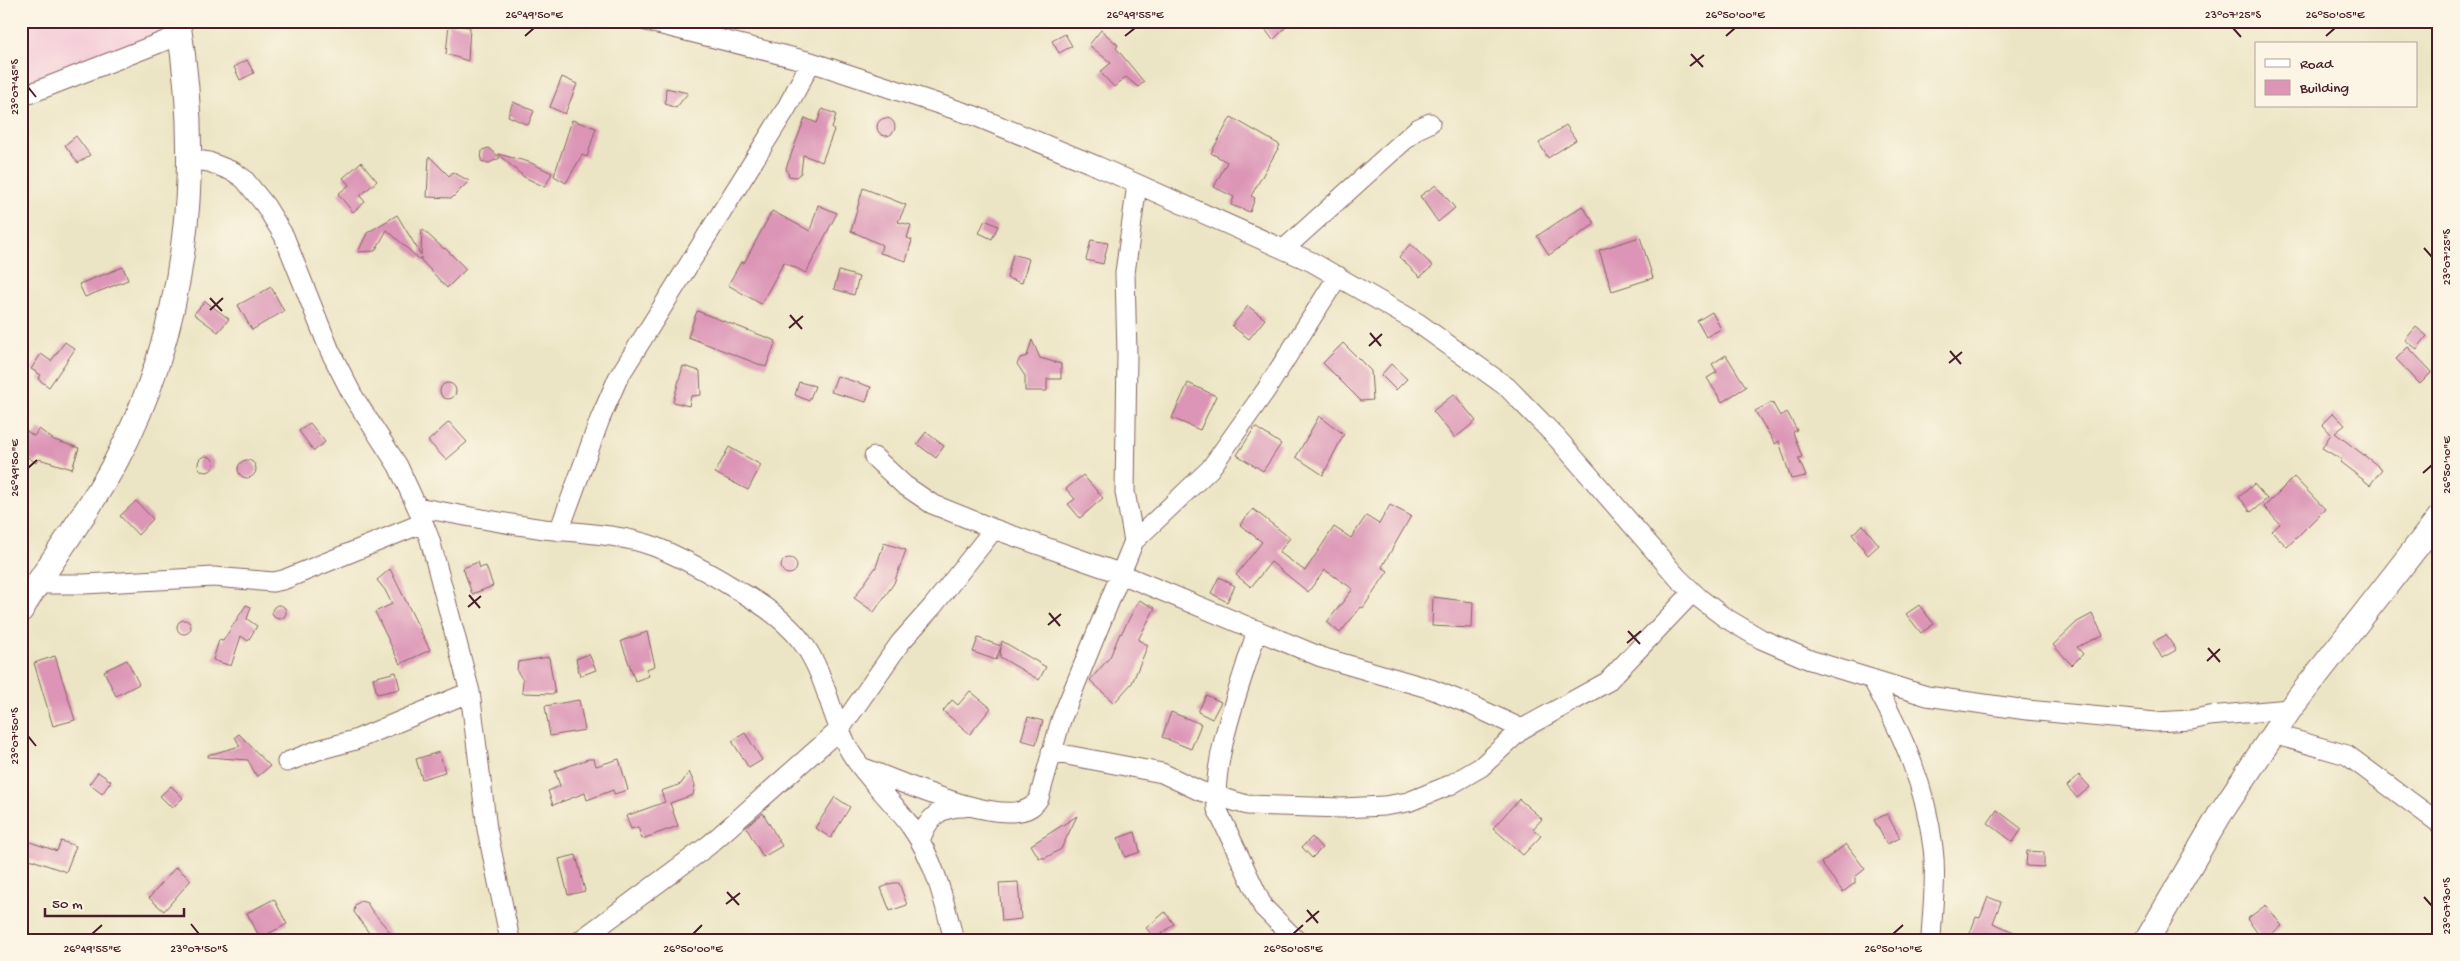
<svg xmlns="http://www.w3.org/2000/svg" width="2460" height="961" font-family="'Gochi Hand',sans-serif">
<rect width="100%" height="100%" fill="#fcf5e5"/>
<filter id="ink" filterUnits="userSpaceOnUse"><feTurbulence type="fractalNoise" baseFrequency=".02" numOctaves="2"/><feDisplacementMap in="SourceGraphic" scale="10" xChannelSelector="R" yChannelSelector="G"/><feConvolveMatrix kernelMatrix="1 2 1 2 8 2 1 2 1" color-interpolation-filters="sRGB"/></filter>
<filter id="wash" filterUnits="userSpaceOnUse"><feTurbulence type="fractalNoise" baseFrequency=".0096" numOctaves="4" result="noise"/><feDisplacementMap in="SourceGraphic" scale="20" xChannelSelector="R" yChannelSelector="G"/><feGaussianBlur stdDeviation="1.12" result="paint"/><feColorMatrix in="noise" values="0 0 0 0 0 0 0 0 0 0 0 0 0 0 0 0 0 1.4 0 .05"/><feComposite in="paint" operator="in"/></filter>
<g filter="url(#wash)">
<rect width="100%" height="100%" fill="#ece5c5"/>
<path fill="#f5cfda" d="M 21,21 L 165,21 L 168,30 L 21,87 Z"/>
<g id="blocks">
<path fill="#dc95b6" d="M 1259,21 L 1292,21 L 1273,40 Z
M 449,24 L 470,27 L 468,61 L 446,54 Z
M 1101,30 L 1118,45 L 1116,48 L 1144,82 L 1138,87 L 1126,77 L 1114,87 L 1100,72 L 1111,63 L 1089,45 Z
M 1065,34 L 1072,46 L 1059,53 L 1052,41 Z
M 247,60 L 254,73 L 240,80 L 234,67 Z
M 562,77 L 577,84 L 565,114 L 550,107 Z
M 666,88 L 688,93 L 676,108 L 665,104 Z
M 513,102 L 534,111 L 528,125 L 508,116 Z
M 822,109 L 836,114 L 832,129 L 834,130 L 822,162 L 803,155 L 801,173 L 796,177 L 789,176 L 786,168 L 805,118 L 817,123 Z
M 1231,117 L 1280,145 L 1251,196 L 1255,198 L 1250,212 L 1231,205 L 1234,197 L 1214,187 L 1227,162 L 1211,153 Z
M877 127a9 9 0 1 1 18 0a9 9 0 1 1-18 0Z
M 572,120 L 596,128 L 587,157 L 582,155 L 566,183 L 554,176 Z
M 1566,125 L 1576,140 L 1548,158 L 1539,143 Z
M 76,136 L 90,155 L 78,163 L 65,145 Z
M 489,148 L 500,158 L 489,163 L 481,161 L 482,150 Z
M 498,154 L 529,162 L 552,173 L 545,187 L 524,177 Z
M 429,156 L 449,176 L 453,172 L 469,181 L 452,198 L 427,197 Z
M 361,162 L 377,181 L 360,196 L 365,202 L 353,212 L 338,194 L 349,185 L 343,178 Z
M 1436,185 L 1455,208 L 1438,222 L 1420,196 Z
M 863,188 L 906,205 L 898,222 L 911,225 L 907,238 L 912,240 L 906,261 L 880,253 L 882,245 L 851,231 Z
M 818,205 L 837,213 L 806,273 L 784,262 L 761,304 L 728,285 L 741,262 L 744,263 L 772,211 L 810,231 Z
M 1582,206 L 1595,224 L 1549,255 L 1537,236 Z
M 397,215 L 421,255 L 422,229 L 444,249 L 445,248 L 466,269 L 447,288 L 421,260 L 421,257 L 419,259 L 387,230 L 375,251 L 358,252 L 367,233 Z
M 985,220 L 998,226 L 992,239 L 979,233 Z
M 1640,237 L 1653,278 L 1612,291 L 1599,250 Z
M 1091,240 L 1108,243 L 1103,264 L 1086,260 Z
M 1410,244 L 1433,266 L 1420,277 L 1399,257 Z
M 1013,254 L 1029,259 L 1022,283 L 1007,278 Z
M 123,267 L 128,280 L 85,297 L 79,284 Z
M 839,271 L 859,277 L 854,295 L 834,289 Z
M 271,287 L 284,311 L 252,330 L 238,305 Z
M 205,301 L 229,319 L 218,332 L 194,314 Z
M 1248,306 L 1265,319 L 1249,339 L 1232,326 Z
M 697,311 L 776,341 L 766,367 L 688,337 Z
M 1712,312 L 1721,329 L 1706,337 L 1697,321 Z
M 2416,327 L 2427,336 L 2417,349 L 2405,340 Z
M 1032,340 L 1040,358 L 1061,364 L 1061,379 L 1047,379 L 1047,391 L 1025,391 L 1025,376 L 1017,364 L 1020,358 L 1027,356 Z
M 65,342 L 75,349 L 49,387 L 38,379 L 41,375 L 31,369 L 41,354 L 51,361 Z
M 1343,343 L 1371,371 L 1373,400 L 1361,401 L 1323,363 Z
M 2408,347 L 2432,372 L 2420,384 L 2396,359 Z
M 1726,355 L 1746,387 L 1722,402 L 1707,378 L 1717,372 L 1712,364 Z
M 1391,364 L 1407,379 L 1396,390 L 1381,375 Z
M 683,366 L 700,371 L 701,395 L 691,396 L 689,406 L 673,402 Z
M 837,376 L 871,387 L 866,402 L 831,392 Z
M 799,382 L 815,386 L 809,401 L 795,395 Z
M440 391a8 8 0 1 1 16 0a8 8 0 1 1-16 0Z
M 1188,383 L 1216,396 L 1200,430 L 1172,418 Z
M 1454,394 L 1476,421 L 1455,438 L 1433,411 Z
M 1772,402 L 1780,416 L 1787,412 L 1797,430 L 1793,432 L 1802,457 L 1798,458 L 1806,476 L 1791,479 L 1779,441 L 1775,444 L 1755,411 Z
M 2333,413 L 2345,425 L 2335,433 L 2382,469 L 2370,485 L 2340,462 L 2342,460 L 2322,448 L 2331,434 L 2322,424 Z
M 1319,416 L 1344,434 L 1323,475 L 1296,457 Z
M 449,422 L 467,442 L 446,460 L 428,441 Z
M 310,423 L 325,442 L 314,451 L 299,431 Z
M 21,427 L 34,436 L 39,429 L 54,440 L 79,448 L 72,469 L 39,459 L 36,463 L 21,452 Z
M 1255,427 L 1281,444 L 1263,471 L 1237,455 Z
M 926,432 L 944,446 L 936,458 L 917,444 Z
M 729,447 L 761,465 L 748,490 L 715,473 Z
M198 464a8 8 0 1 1 16 0a8 8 0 1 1-16 0Z
M238 469a9 9 0 1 1 18 0a9 9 0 1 1-18 0Z
M 1083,475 L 1103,498 L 1080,518 L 1068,504 L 1075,499 L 1066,489 Z
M 2294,477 L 2325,509 L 2287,547 L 2272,531 L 2280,524 L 2264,507 Z
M 2254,484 L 2267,499 L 2251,512 L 2239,497 Z
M 136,501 L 153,519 L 138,535 L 120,516 Z
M 1390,505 L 1411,516 L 1382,567 L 1388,571 L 1363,608 L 1361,607 L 1340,633 L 1327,622 L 1353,589 L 1325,570 L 1308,592 L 1271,562 L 1251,587 L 1236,575 L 1262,542 L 1240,525 L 1253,509 L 1290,538 L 1279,552 L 1305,571 L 1334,527 L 1351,538 L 1366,516 L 1379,524 Z
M 1863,525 L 1879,545 L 1868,555 L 1852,534 Z
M 884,543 L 906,550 L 894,583 L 874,612 L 854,598 L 876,567 Z
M781 566a8 8 0 1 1 16 0a8 8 0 1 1-16 0Z
M 478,562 L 480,568 L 486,566 L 493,586 L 472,594 L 463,568 Z
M 390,569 L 430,650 L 400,664 L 375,612 L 392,604 L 385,590 L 377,580 Z
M 1219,577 L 1235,586 L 1227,602 L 1211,593 Z
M 1433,597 L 1473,602 L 1472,628 L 1432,626 Z
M 1139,600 L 1155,608 L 1138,640 L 1148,645 L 1132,683 L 1114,703 L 1090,680 L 1110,657 L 1120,633 L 1121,634 Z
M272 612a7 7 0 1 1 14 0a7 7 0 1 1-14 0Z
M 246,605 L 251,607 L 247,619 L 257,626 L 248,641 L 241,636 L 231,666 L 213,660 L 219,640 L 223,641 Z
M 1919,605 L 1934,624 L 1921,633 L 1906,614 Z
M 2092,614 L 2103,635 L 2077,647 L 2083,654 L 2072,665 L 2053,645 L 2077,622 Z
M177 627a7 7 0 1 1 14 0a7 7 0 1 1-14 0Z
M 647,632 L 655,666 L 646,669 L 649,676 L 635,681 L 621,641 Z
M 2166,635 L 2176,650 L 2162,658 L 2153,642 Z
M 978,638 L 1001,646 L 1002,641 L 1046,667 L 1039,680 L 1000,657 L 1001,647 L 996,660 L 973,652 Z
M 589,654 L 596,670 L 580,676 L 576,659 Z
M 55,656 L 75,720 L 53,726 L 34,663 Z
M 549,657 L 555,694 L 522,693 L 523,680 L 517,671 L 518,662 Z
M 127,660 L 139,684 L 116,696 L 104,671 Z
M 396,672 L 400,689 L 377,694 L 373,678 Z
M 970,691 L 991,708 L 970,734 L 943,711 L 952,700 L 958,705 Z
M 1206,695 L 1221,702 L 1212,719 L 1198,712 Z
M 579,700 L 585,730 L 550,736 L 545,706 Z
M 1171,712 L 1201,724 L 1191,749 L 1162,737 Z
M 1028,717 L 1043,721 L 1036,744 L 1021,740 Z
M 745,733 L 762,760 L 749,768 L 732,741 Z
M 239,734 L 270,766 L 257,777 L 248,760 L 208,757 L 208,755 L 240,746 L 235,737 Z
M 439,752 L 445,772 L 422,779 L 416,759 Z
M 588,759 L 594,759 L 596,766 L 619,759 L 628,790 L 614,794 L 613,790 L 587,800 L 585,793 L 553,805 L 548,791 L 560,786 L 555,771 Z
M 98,772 L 111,781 L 102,794 L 89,784 Z
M 689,772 L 695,785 L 693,795 L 670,803 L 678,826 L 642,839 L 638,827 L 631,829 L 626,816 L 665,802 L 661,791 L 681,784 Z
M 2079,775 L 2090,787 L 2077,798 L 2067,786 Z
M 171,786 L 183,798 L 172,808 L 160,796 Z
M 835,797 L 850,807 L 831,838 L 815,828 Z
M 1519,799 L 1542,819 L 1533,829 L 1541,836 L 1523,855 L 1493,828 Z
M 1997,810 L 2022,829 L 2013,842 L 1988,823 Z
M 763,813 L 782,846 L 763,857 L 746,827 Z
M 1887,814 L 1900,838 L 1887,844 L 1874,820 Z
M 1077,816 L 1061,849 L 1045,858 L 1039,858 L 1031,845 Z
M 1135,832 L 1140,852 L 1125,857 L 1118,838 Z
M 1312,837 L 1322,848 L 1312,858 L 1302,847 Z
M 21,839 L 57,851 L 61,841 L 76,846 L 66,872 L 21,856 Z
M 1846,844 L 1865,869 L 1855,877 L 1855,883 L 1843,892 L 1821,863 Z
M 2027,851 L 2044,852 L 2044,867 L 2026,866 Z
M 576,855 L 585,891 L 568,895 L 559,859 Z
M 176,867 L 191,880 L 164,911 L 149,898 Z
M 1018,882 L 1021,919 L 1002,921 L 999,883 Z
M 893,883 L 899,883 L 907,905 L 890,911 L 881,888 Z
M 1988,897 L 2001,902 L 1993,923 L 2033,940 L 1979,940 L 1969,936 L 1976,917 L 1980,918 Z
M 274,899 L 287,924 L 260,938 L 247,913 Z
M 361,901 L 367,903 L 372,911 L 397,940 L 374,940 L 354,912 L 355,905 Z
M 2266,905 L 2282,926 L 2263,940 L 2247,919 Z
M 1165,912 L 1174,924 L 1155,939 L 1146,928 Z"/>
</g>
</g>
<g filter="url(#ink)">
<use href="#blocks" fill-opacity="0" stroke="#836461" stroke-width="1"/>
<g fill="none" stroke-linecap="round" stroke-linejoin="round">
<g stroke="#836461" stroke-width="21">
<path id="minor" d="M 646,21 L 811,62 L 975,116 L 1097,166 L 1312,262 L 1418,323 L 1507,387 L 1557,438 L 1678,578 L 1699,598 L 1724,617 L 1761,639 L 1810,660 L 1927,696 L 2027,710 L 2155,722 L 2191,720 L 2209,716 L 2290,709
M 21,97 L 180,35
M 189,159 L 209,162 L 234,172 L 244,179 L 265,205 L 284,236 L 330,351 L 353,396 L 398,466 L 417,507 L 430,540 L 470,692 L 487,829 L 510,940
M 1284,249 L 1417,129 L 1430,123
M 874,457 L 904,485 L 932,504 L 994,529 L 1119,573 L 1321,657 L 1431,689 L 1469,704 L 1522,729
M 417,507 C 459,515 501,523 544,529 C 580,533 619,534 653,546 C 681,557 708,572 734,588 C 759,602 785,619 802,642 C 827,675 830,718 851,753 C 868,780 893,801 911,827 C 935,860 944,901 954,940
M 559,531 L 600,419 L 618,378 L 786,109 L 811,62
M 1134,541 L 1125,492 L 1127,355 L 1125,273 L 1137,184
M 37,584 L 84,584 L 214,577 L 273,582 L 283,580 L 423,523
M 1257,630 C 1242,682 1211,757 1217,809 L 1263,907 L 1296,940
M 1872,679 C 1902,733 1926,786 1933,848 C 1937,878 1932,910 1931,940
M 2273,734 L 2347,755 L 2439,823
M 1051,752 L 1162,773 L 1200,791 L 1247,805 L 1342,808 L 1384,806 L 1408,802 L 1450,785 L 1481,767 L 1522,729 L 1607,682 L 1693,592
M 287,762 L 318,750 L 355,740 L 470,692
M 861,767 C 895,779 1000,828 1031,807 C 1034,805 1037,801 1039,798 L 1061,720 L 1134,541 L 1210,469 L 1266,390 L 1338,276
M 920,841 C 928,817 939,807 964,807
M 581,940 L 709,845 L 840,729 L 900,643 L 932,607 L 994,529"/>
</g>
<g stroke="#836461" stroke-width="26">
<path id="tertiary" d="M 21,610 C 51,560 87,514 115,463 C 187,329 203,170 178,21
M 2147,940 L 2220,814 L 2290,709 L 2439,518"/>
</g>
<use href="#minor" stroke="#fff" stroke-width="19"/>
<use href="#tertiary" stroke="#fff" stroke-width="24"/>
</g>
</g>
<path fill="none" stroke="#4a1f2b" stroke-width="2" d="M 2233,28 L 2241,37M 525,36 L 534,28M 1125,36 L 1135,28M 1726,36 L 1735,28M 2326,36 L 2335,28M 1691,54 L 1703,67M 1690,66 L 1704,55M 28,87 L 36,97M 2424,248 L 2432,257M 210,298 L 222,311M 210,310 L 223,298M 790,315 L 802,329M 789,328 L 803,316M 1370,333 L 1381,346M 1369,346 L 1382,334M 1950,351 L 1961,364M 1949,363 L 1962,352M 28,468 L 37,460M 2423,473 L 2432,465M 469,595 L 480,608M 468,607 L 481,596M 1049,613 L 1060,626M 1048,625 L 1061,614M 1628,631 L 1640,644M 1627,643 L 1641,631M 2208,648 L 2220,662M 2207,661 L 2220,649M 28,736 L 36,746M 727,892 L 739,905M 2424,897 L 2432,906M 726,904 L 740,893M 1307,910 L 1318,923M 1306,922 L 1319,911M 191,924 L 199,934M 92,934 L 102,925M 693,934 L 702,925M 1293,934 L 1303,925M 1893,934 L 1903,925"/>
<rect width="2460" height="961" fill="none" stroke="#fcf5e5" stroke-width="55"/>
<rect x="2255" y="42" width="162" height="65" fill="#fcf5e5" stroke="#b59f9b"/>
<rect x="2265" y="59" width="25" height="8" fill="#ffffff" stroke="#b59f9b"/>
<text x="2300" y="68" font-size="15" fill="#4a1f2b">Road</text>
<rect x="2265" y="80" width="25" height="15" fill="#dc95b6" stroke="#b59f9b"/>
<text x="2300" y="92" font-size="15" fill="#4a1f2b">Building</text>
<path d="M45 908v8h139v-8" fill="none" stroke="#4a1f2b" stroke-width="2.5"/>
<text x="52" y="908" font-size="15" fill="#4a1f2b" stroke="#fcf5e5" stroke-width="4" paint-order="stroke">50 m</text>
<rect x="28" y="28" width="2404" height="906" fill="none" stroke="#4a1f2b" stroke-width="2"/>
<g font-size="12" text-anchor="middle" fill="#4a1f2b">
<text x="534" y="18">26°49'50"E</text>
<text x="1135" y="18">26°49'55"E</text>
<text x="1735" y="18">26°50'00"E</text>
<text x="2233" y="18">23°07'25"S</text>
<text x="2335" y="18">26°50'05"E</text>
<text transform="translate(14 87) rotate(-90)" y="4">23°07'45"S</text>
<text transform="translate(2446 257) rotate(-90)" y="4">23°07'25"S</text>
<text transform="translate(2446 465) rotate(-90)" y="4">26°50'10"E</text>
<text transform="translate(14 468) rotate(-90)" y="4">26°49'50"E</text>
<text transform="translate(14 736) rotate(-90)" y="4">23°07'50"S</text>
<text transform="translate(2446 906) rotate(-90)" y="4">23°07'30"S</text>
<text x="92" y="952">26°49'55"E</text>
<text x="199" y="952">23°07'50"S</text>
<text x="693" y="952">26°50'00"E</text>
<text x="1293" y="952">26°50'05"E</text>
<text x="1893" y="952">26°50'10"E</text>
</g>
</svg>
